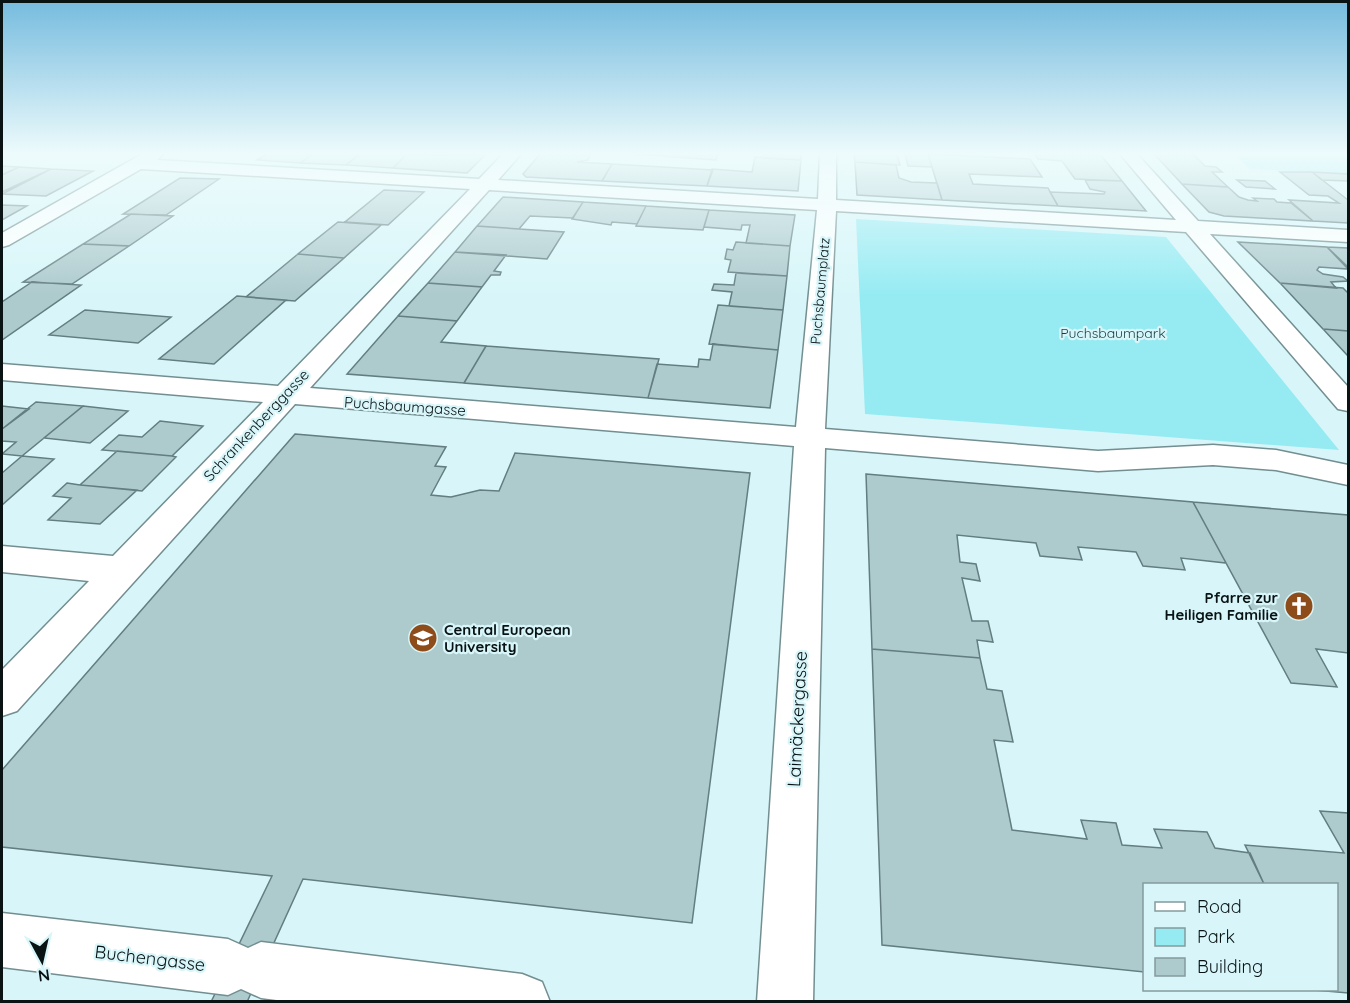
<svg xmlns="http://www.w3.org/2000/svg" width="1350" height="1003" font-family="Quicksand,sans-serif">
<rect width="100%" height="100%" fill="#d8f6f9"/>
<path fill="#96ebf3" d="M 1234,154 L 1348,154 L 1348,174 L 1250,169 Z
M 856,219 L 1166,237 L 1339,450 L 865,414 Z"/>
<path fill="#adcacd" stroke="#637d80" stroke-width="1.5" d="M 267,154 L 313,154 L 300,163 L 257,160 Z
M 313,154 L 360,154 L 346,165 L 300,163 Z
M 360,154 L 407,154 L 393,168 L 346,165 Z
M 407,154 L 437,155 L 486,154 L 467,173 L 393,168 Z
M 540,154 L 590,154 L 588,160 L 577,162 L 612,164 L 602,181 L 526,177 L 523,174 Z
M 633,154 L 718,154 L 716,160 Z
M 763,154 L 801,154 L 801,160 L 762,158 Z
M 854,154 L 897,154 L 900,165 L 855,162 Z
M 905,154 L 928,154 L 932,167 L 908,166 Z
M 928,154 L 1030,159 L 1042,177 L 969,174 L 973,184 L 1048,188 L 1058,206 L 942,200 Z
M 1035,154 L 1100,154 L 1122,181 L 1075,179 L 1062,161 L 1038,159 Z
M 1154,154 L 1193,154 L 1205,166 L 1216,167 L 1222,172 L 1212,172 L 1228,187 L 1182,184 Z
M 755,157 L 801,160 L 798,191 L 707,186 L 712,169 L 752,172 Z
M 855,162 L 896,165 L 899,178 L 911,182 L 937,183 L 942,200 L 857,195 Z
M 612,164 L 713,170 L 707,186 L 602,181 Z
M 2,166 L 19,167 L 2,175 Z
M 19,167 L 51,169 L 2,192 L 2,175 Z
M 51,169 L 93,171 L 46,196 L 2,194 Z
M 1280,172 L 1312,172 L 1348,200 L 1348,223 L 1313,221 L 1289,200 L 1339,203 L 1328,196 L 1309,195 Z
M 1312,172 L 1348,174 L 1348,181 L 1322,180 Z
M 180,178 L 219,179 L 166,215 L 123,214 Z
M 1085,180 L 1122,181 L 1146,211 L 1058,206 L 1050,192 L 1104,194 L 1105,192 L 1090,189 Z
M 1237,180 L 1265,181 L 1275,189 L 1246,187 Z
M 1182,184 L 1228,187 L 1239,197 L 1248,200 L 1257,201 L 1253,198 L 1274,199 L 1277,202 L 1291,203 L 1313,221 L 1224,216 L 1209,212 Z
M 384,190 L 424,192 L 388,225 L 345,222 Z
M 503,197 L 583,202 L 573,218 L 530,216 L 519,229 L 477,226 Z
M 583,202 L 646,206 L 637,224 L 612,222 L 611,225 L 572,219 Z
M 2,205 L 27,206 L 2,220 Z
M 646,206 L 709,210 L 703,230 L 636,226 Z
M 709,210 L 795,215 L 790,246 L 746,243 L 750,225 L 742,225 L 741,230 L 704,227 Z
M 131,214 L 173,216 L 129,246 L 83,244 Z
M 338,222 L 381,225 L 344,258 L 298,254 Z
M 477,226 L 519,229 L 564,232 L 547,259 L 455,252 Z
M 736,242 L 790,246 L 787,276 L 728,272 L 731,260 L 725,259 L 727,249 L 733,250 Z
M 1238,242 L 1327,247 L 1348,269 L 1319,267 L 1317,270 L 1323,274 L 1343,277 L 1348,281 L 1331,282 L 1336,288 L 1280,283 Z
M 83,244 L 129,246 L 72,284 L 23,282 Z
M 1327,247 L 1348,248 L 1348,267 Z
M 455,252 L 506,255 L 494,271 L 501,272 L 500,275 L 491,275 L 482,287 L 428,283 Z
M 298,254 L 344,258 L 295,301 L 246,297 Z
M 736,273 L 787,276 L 783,310 L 729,306 L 732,292 L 712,290 L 714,284 L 734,285 Z
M 32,282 L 81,285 L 2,340 L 2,302 Z
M 428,283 L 482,287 L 457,321 L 398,316 Z
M 1280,283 L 1343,288 L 1348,293 L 1348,331 L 1323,329 Z
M 237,296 L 286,300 L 214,364 L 159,359 Z
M 718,305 L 783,310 L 778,350 L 709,344 Z
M 85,310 L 171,317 L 138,343 L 49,335 Z
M 398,316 L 457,321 L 441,342 L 486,346 L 464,383 L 347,374 Z
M 1323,329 L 1348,331 L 1348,356 Z
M 713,344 L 778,350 L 770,408 L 648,398 L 657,364 L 698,367 L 699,359 L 710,360 Z
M 486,346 L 659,359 L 648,398 L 464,383 Z
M 36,402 L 83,406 L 22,456 L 2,454 L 16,442 L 2,441 L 2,429 Z
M 2,406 L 29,409 L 2,429 Z
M 83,406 L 128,411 L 90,443 L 44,438 Z
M 160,421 L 203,426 L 172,456 L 102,450 L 119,435 L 142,437 Z
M 295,434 L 446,447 L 435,466 L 446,467 L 431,495 L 451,497 L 480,490 L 499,491 L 515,453 L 750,473 L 692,923 L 303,879 L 247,1002 L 211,1002 L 272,876 L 2,847 L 2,770 Z
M 117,451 L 172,456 L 176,457 L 142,491 L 80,485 Z
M 22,456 L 54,459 L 2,505 L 2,473 Z
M 866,474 L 1193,502 L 1226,563 L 1181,558 L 1185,570 L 1143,566 L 1136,552 L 1078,547 L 1082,560 L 1040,556 L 1036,543 L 957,535 L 960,562 L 976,564 L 980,581 L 962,578 L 972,621 L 988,621 L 993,642 L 977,640 L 980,658 L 872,649 Z
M 67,483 L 80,485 L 137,490 L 100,524 L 48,520 L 71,498 L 53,496 Z
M 1193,502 L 1348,515 L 1348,653 L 1316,649 L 1337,687 L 1291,683 Z
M 872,649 L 980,658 L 987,689 L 1002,691 L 1013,742 L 994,740 L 1012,830 L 1087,839 L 1081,820 L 1116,823 L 1122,845 L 1162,848 L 1154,829 L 1207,832 L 1215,848 L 1250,853 L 1264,884 L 1144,884 L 1144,972 L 882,945 Z
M 1320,811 L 1348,813 L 1348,993 L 1314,990 L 1336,990 L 1336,884 L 1264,884 L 1245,845 L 1344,853 Z"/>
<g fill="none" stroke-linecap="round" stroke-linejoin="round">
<g stroke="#728e90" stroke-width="3">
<path id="minor" d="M 142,154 L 163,154 L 157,160 L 479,179 L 503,154 L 521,154 L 498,180 L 818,199 L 820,154 L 836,154 L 836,200 L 1176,220 L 1120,154 L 1137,154 L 1198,221 L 1348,230 L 1348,242 L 1210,234 L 1348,387 L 1348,411 L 1338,409 L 1186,232 L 836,211 L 825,429 L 1098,451 L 1213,445 L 1276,450 L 1348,465 L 1348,485 L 1276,470 L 1213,465 L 1098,471 L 825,448 L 813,1002 L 757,1002 L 794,446 L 295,404 L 17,711 L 2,716 L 2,670 L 89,581 L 2,572 L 2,546 L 113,556 L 263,402 L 2,380 L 2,364 L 278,386 L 470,189 L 141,169 L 9,245 L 2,247 L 2,233 ZM 489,190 L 817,210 L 796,427 L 310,388 Z
M 2,913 L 228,939 L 248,948 L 261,942 L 522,974 L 542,982 L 550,1002 L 292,1002 L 261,998 L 241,989 L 228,995 L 2,967 Z"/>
</g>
<use href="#minor" fill="#fff" fill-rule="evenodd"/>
</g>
<linearGradient id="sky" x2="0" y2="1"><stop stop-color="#75bbde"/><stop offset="0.52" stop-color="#edfbfc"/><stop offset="1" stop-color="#edfbfc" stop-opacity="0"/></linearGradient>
<rect width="1350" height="295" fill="url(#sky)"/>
<defs>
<g id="church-disc" transform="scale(1.5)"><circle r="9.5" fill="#8f4c1b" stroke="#d8f6f9"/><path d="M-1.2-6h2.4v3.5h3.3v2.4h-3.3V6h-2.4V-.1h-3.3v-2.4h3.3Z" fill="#fff"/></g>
<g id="university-disc" transform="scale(1.5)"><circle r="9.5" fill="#8f4c1b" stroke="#d8f6f9"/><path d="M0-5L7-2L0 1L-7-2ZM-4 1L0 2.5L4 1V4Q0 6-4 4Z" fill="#fff"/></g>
</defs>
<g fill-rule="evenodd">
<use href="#church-disc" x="1299" y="606"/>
<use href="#university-disc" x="423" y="638"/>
</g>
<g text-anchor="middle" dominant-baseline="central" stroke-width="4.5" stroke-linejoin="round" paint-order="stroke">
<g font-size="14" fill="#091314" stroke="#d8f6f9">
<text transform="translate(820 291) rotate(-85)">Puchsbaumplatz</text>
</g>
<g font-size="14" fill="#133f42" stroke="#d8f6f9">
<text x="1113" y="333">Puchsbaumpark</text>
</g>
<g font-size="15" fill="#091314" stroke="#d8f6f9">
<text transform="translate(405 406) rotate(4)">Puchsbaumgasse</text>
<text transform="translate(256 425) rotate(-47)">Schrankenberggasse</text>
</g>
<g font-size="15" font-weight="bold" fill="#091314" stroke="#d8f6f9" text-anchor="end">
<text x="1278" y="597">Pfarre zur<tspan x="1278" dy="17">Heiligen Familie</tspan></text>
<text x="444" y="629" text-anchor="start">Central European<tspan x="444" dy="17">University</tspan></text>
</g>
<g font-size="18" fill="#091314" stroke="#d8f6f9">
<text transform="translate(797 719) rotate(-87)">Laimäckergasse</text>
<text transform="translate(150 958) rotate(7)">Buchengasse</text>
</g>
</g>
<rect width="1350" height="1003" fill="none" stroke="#091314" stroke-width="6"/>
<rect x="1143" y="883" width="195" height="108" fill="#d8f6f9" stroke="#859b9d" stroke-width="1.5"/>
<rect x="1155" y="902" width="30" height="9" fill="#ffffff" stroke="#859b9d" stroke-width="1.5"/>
<text x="1197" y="913" font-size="18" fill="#091314">Road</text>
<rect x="1155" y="928" width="30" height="18" fill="#96ebf3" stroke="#859b9d" stroke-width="1.5"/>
<text x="1197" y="943" font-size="18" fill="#091314">Park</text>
<rect x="1155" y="958" width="30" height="18" fill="#adcacd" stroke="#859b9d" stroke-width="1.5"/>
<text x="1197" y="973" font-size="18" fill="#091314">Building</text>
<g transform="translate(42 961) rotate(172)" stroke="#d8f6f9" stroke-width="4.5" paint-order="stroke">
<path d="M0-4.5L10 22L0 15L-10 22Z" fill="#091314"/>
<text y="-9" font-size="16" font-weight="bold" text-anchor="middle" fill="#091314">N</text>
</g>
</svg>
